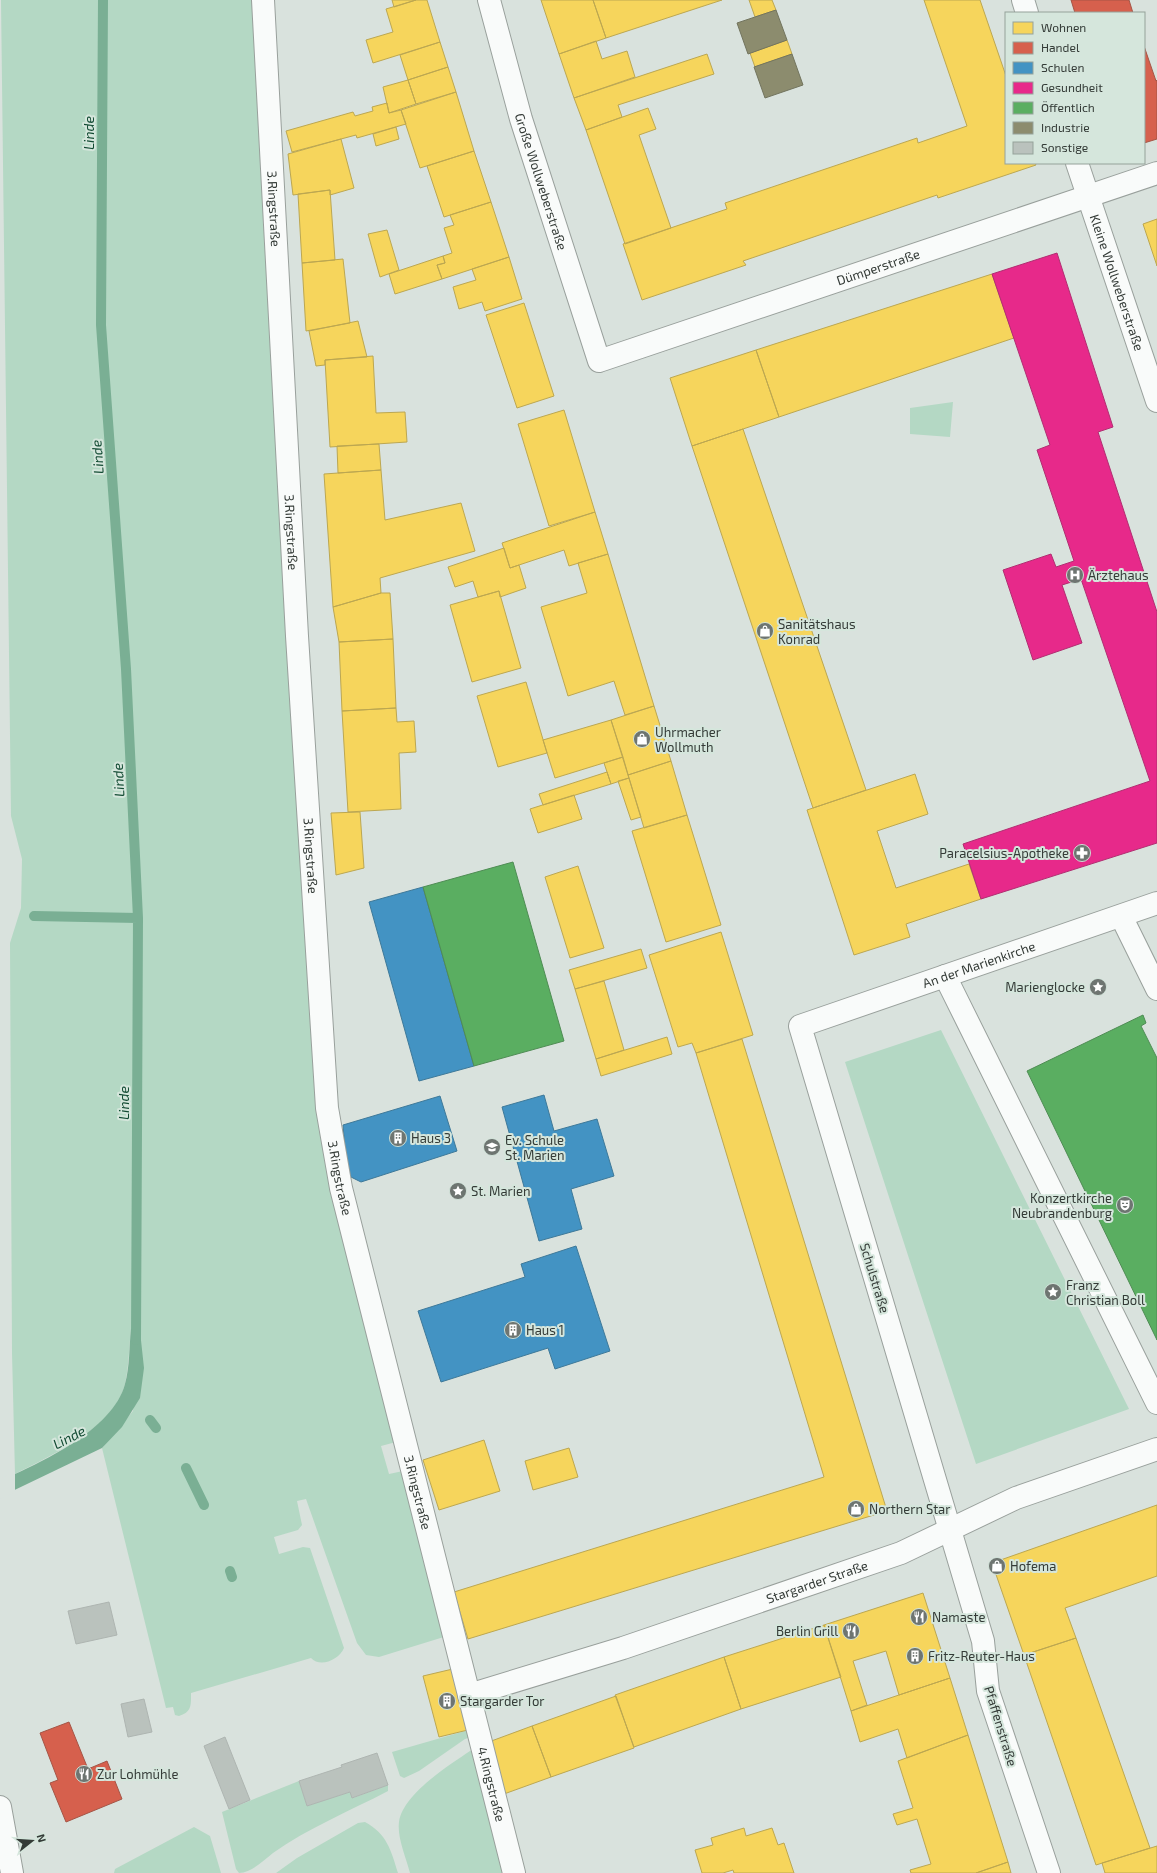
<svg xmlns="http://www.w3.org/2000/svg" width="1157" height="1873" font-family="'Exo 2',sans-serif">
<rect width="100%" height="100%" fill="#d9e2dd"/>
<path fill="#b4d8c4" d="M 1,0 L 254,0 L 319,1109 L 396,1442 L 381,1446 L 389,1474 L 403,1471 L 415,1528 L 447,1636 L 379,1657 L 366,1655 L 357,1643 L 306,1499 L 297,1501 L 302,1525 L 298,1530 L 274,1537 L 279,1554 L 303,1547 L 310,1548 L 344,1648 C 339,1660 320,1668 311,1658 L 191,1693 C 191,1705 192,1712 179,1716 L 175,1715 L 173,1707 L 166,1708 L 102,1448 L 133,1411 L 140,1331 L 136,1327 L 131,1329 C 129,1347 129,1366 125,1384 C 114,1428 52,1455 15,1474 L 12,1353 L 10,943 L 21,908 L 22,859 L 11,816 Z
M 953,402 L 950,437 L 910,434 L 910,408 Z
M 941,1030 L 1129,1409 L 976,1464 L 845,1062 Z
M 472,1729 L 474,1736 L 465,1739 L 419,1771 L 404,1778 L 400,1776 L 392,1752 Z
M 476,1749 L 503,1873 L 410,1873 C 406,1857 397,1838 399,1822 C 403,1794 448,1766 470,1751 Z
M 299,1781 L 307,1806 L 350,1792 L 353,1798 L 388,1785 L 388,1791 C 350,1811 308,1828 273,1853 C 263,1861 252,1872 239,1873 L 236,1869 L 222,1812 Z
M 365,1822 C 387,1834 391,1850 398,1873 L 276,1873 L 297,1858 L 358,1823 Z
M 194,1827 L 210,1836 L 221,1873 L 114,1873 L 115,1869 Z"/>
<path fill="#7aaf94" d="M 136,1327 L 140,1331 L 144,1368 L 140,1398 L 122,1427 L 102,1448 L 0,1497 L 0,1481 C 40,1463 113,1430 125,1384 C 130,1366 129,1347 131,1329 Z"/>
<path fill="#d9e2dd" d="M 15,1472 L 15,1492 L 0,1499 L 0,1479 Z"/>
<path fill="#f6d55c" stroke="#bca751" d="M 392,0 L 416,0 L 394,7 Z
M 416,0 L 427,0 L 440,42 L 373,63 L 366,40 L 393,32 L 386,9 Z
M 541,0 L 593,0 L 606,38 L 559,54 Z
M 593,0 L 722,0 L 606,38 Z
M 749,0 L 772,0 L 776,10 L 755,17 Z
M 924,0 L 980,0 L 1006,76 L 1006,163 L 1035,163 L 1036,165 L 938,198 L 937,195 L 743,261 L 746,265 L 642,300 L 623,244 L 727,209 L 725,203 L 917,138 L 918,143 L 967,126 Z
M 787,40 L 792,54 L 755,67 L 750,53 Z
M 596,41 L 602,59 L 627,51 L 635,77 L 574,98 L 559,54 Z
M 440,42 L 448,67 L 408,80 L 400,55 Z
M 707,54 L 714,74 L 618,105 L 622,117 L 586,130 L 574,98 Z
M 448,67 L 456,92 L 416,104 L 408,80 Z
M 408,80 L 416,104 L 389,113 L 383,87 Z
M 456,92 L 474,151 L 420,168 L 401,110 Z
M 387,103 L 389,113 L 401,110 L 406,124 L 357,138 L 356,135 L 292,152 L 286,131 L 353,112 L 355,116 L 373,111 L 372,107 Z
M 648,108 L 656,129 L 639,135 L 671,228 L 625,244 L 586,130 Z
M 396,127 L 399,139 L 376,146 L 373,134 Z
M 341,139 L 354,188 L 330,195 L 330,190 L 293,195 L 288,154 Z
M 474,151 L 491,202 L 444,217 L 427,166 Z
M 330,190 L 335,260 L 302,263 L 298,194 Z
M 491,202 L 509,257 L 442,279 L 437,265 L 445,263 L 443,256 L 452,253 L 444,228 L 454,225 L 450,215 Z
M 1157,219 L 1157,266 L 1143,224 Z
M 387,230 L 399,270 L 380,277 L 368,234 Z
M 443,256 L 445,263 L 437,265 L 442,279 L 395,294 L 389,274 Z
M 509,257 L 522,299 L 485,311 L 482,302 L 459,309 L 453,287 L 476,280 L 472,269 Z
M 343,259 L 350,323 L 306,331 L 302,263 Z
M 992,274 L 1014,338 L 779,417 L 756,350 Z
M 524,303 L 554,396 L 517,408 L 486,315 Z
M 358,321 L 367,357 L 325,360 L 325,365 L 316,366 L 309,331 Z
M 756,350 L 779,417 L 692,446 L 670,378 Z
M 373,356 L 376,413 L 405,412 L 407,442 L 330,447 L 325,360 Z
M 564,410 L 595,512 L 549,526 L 518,424 Z
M 743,429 L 866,790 L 813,808 L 692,446 Z
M 379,444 L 381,470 L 338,473 L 337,446 Z
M 381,470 L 385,520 L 461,503 L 475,551 L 380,578 L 381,593 L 333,607 L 324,474 Z
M 595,512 L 608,554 L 569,566 L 564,550 L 510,568 L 502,543 Z
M 504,548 L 510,568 L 519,565 L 526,588 L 500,597 L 499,591 L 478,597 L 473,581 L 455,587 L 448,567 Z
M 608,554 L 654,706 L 625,715 L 614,681 L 568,696 L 541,607 L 587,593 L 578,563 Z
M 499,591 L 521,668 L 472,682 L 450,605 Z
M 381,593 L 390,593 L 393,639 L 339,642 L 333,607 Z
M 393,639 L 396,708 L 342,711 L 339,642 Z
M 526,682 L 547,753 L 498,767 L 477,696 Z
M 654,706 L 671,761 L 628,775 L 611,720 Z
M 396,708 L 397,722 L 414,721 L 416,752 L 399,753 L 401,809 L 348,812 L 342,711 Z
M 611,720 L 623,757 L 555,778 L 543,740 Z
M 623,757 L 629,778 L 611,784 L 604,763 Z
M 671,761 L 687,815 L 644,828 L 628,775 Z
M 607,772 L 611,784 L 543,805 L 539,794 Z
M 915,774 L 928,814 L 877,831 L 896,888 L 969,864 L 981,899 L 906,924 L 910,937 L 854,955 L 807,810 Z
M 629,778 L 641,817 L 631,820 L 618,781 Z
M 574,795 L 582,819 L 538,833 L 530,809 Z
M 360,812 L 364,868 L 336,875 L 331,813 Z
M 687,815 L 721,925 L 666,942 L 632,831 Z
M 578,866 L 604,948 L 570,958 L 545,877 Z
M 721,932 L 753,1035 L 696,1053 L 692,1043 L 678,1047 L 649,955 Z
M 641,949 L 647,968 L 575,989 L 569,970 Z
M 604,981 L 624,1050 L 596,1059 L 575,989 Z
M 667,1037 L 672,1054 L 601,1076 L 596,1059 Z
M 742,1039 L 887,1511 L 468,1639 L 454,1592 L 824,1477 L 696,1053 Z
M 484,1440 L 500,1491 L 439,1510 L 423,1460 Z
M 569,1448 L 578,1477 L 533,1490 L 525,1461 Z
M 1157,1505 L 1157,1576 L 1065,1608 L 1076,1638 L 1024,1655 L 992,1563 Z
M 923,1593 L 950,1678 L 899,1695 L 886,1651 L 853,1661 L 867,1705 L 851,1711 L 824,1625 Z
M 824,1625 L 841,1677 L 741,1709 L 724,1657 Z
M 1076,1638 L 1150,1848 L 1096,1865 L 1024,1655 Z
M 724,1657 L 741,1709 L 634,1747 L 615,1695 Z
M 457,1668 L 472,1729 L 439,1737 L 423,1676 Z
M 950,1678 L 968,1735 L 907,1758 L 898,1729 L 860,1742 L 851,1711 Z
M 616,1696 L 634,1748 L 551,1777 L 532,1726 Z
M 532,1726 L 551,1777 L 504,1794 L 486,1743 Z
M 968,1735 L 1008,1862 L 976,1873 L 911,1873 L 910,1870 L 931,1864 L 917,1819 L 897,1825 L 893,1814 L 913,1808 L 898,1761 Z
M 744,1828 L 746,1836 L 772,1828 L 778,1845 L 784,1843 L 794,1873 L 734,1873 L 733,1870 L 723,1873 L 702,1873 L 695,1850 L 713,1845 L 711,1838 Z
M 1157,1846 L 1157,1873 L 1105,1873 L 1102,1863 Z
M 1008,1862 L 1011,1873 L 976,1873 Z"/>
<path fill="#d6604d" stroke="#a55546" d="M 1071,0 L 1129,0 L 1133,13 L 1075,13 Z
M 1144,46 L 1156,81 L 1157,80 L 1157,139 L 1144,143 Z
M 69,1722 L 88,1769 L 107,1761 L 122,1799 L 66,1822 L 50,1783 L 58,1780 L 40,1733 Z"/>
<path fill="#4393c3" stroke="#3e7999" d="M 423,887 L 474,1066 L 419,1081 L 369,902 Z
M 544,1095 L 554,1131 L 597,1119 L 614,1176 L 571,1189 L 582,1229 L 539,1241 L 502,1107 Z
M 440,1096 L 457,1151 L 361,1182 L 347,1175 L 343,1125 Z
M 576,1246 L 610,1351 L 555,1369 L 548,1348 L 441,1382 L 418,1311 L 525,1277 L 521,1264 Z"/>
<path fill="#e7298a" stroke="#b12e71" d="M 1057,253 L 1113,427 L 1098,432 L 1157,612 L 1157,843 L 981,899 L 963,844 L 1150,781 L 1081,579 L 1062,585 L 1082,643 L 1033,660 L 1003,570 L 1051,554 L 1056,567 L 1074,561 L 1037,450 L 1050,445 L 992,274 Z"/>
<path fill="#5aae61" stroke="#4f8c54" d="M 513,862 L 564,1041 L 474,1066 L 423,887 Z
M 1143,1015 L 1146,1023 L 1141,1026 L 1157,1058 L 1157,1340 L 1027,1071 Z"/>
<path fill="#8c8c6e" stroke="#72745e" d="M 776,10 L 787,40 L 748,54 L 737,23 Z
M 792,54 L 803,85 L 765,98 L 754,67 Z"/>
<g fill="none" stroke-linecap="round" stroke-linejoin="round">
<path stroke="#7aaf94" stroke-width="10" d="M 103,0 L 101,325 L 126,669 L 138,918 L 136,1340
M 34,916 L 138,918
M 150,1420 L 156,1428
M 186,1468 L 204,1505
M 230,1571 L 232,1577"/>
</g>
<path fill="#bac2bd" stroke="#aeb5b1" d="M 109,1602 L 117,1635 L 76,1644 L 68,1611 Z
M 144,1699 L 152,1732 L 128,1737 L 121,1704 Z
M 225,1737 L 250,1800 L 229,1809 L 204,1746 Z
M 377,1753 L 388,1785 L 352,1798 L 350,1792 L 307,1806 L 299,1781 L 342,1767 L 341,1765 Z"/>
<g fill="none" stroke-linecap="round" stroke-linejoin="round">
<g stroke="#99a09c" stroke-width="24">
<g id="minor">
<path id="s1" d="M 263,0 L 297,636 L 327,1108 L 341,1188 L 514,1873"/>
<path id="s2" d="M 489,0 L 521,119 L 599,361 L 1157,173"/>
<path d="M 1023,0 L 1027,13"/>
<path id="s3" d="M 1077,163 L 1157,401"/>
<path d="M 1121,916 L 1157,989"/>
<path d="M 945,976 L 1157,1403"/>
<path id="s4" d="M 469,1695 L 623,1648 L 901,1553 L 1016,1498 L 1157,1449"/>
<path id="s5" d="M 1049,1873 L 988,1691 L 983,1641 L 800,1026 L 1157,903"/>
</g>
</g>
<g stroke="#99a09c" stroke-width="24">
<path id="major" d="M 0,1807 L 12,1873"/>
</g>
<use href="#minor" stroke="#f9fbfa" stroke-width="22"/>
<use href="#major" stroke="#f9fbfa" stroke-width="22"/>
</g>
<defs>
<g id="hospital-disc" transform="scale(0.9)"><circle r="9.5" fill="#6e7571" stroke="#d5e6dc"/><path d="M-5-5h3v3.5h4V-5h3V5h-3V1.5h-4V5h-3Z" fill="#fff"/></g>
<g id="shop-disc" transform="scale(0.9)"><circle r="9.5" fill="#6e7571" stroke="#d5e6dc"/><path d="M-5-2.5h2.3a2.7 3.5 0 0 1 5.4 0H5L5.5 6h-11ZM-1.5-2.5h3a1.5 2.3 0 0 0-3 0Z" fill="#fff"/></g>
<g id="pharmacy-disc" transform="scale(0.9)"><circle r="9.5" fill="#6e7571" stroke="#d5e6dc"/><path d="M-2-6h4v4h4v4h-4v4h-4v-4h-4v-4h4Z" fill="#fff"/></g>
<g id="sight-disc" transform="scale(0.9)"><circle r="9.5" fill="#6e7571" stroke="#d5e6dc"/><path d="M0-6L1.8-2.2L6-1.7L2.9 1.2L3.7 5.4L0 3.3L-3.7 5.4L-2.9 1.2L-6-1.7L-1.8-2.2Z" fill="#fff"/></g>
<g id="building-disc" transform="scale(0.9)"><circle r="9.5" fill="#6e7571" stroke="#d5e6dc"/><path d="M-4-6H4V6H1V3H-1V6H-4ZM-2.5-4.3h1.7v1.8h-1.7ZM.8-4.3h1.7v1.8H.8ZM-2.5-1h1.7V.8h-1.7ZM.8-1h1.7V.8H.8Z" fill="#fff"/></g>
<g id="school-disc" transform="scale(0.9)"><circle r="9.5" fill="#6e7571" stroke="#d5e6dc"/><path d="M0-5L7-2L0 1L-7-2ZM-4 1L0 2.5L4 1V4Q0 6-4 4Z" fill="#fff"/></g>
<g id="theatre-disc" transform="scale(0.9)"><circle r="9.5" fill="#6e7571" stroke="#d5e6dc"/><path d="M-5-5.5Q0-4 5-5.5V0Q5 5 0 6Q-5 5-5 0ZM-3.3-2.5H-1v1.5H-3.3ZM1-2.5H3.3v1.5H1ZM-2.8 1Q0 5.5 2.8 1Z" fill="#fff"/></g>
<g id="restaurant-disc" transform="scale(0.9)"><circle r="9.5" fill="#6e7571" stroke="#d5e6dc"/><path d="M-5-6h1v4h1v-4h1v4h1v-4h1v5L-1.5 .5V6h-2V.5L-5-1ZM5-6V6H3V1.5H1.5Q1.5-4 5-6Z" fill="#fff"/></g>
</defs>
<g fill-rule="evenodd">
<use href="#hospital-disc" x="1075" y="575"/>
<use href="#shop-disc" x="765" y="631"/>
<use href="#shop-disc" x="642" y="739"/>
<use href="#pharmacy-disc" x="1082" y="853"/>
<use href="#sight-disc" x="1098" y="987"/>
<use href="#building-disc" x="398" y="1138"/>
<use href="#school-disc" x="492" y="1147"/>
<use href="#sight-disc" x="458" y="1191"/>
<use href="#theatre-disc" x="1125" y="1205"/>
<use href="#sight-disc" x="1053" y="1292"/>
<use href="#building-disc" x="513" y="1330"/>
<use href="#shop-disc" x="856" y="1509"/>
<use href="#shop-disc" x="997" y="1566"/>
<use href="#restaurant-disc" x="919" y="1617"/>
<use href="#restaurant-disc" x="851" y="1631"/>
<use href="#building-disc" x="915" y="1656"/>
<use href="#building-disc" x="447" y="1701"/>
<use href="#restaurant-disc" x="84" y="1774"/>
</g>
<g text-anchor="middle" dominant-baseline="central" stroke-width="4" stroke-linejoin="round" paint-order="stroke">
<g font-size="13" fill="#343b37" stroke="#d5e6dc">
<text stroke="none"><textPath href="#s2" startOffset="189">Große Wollweberstraße</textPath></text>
<text stroke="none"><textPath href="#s1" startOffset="209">3.Ringstraße</textPath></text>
<text stroke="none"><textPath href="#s2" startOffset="672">Dümperstraße</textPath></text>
<text stroke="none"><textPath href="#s3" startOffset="126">Kleine Wollweberstraße</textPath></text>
<text stroke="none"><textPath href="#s1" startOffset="533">3.Ringstraße</textPath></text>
<text stroke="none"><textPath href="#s1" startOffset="857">3.Ringstraße</textPath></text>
<text stroke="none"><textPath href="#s5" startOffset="1073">An der Marienkirche</textPath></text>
<text stroke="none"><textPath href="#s1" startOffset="1181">3.Ringstraße</textPath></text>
<text transform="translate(875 1278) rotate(73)">Schulstraße</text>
<text stroke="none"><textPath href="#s1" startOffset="1505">3.Ringstraße</textPath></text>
<text stroke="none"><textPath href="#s4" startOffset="366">Stargarder Straße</textPath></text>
<text transform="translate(1001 1726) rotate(73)">Pfaffenstraße</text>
<text stroke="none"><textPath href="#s1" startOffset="1806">4.Ringstraße</textPath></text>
</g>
<g font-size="13" fill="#343b37" stroke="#d5e6dc" text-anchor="start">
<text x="1088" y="575">Ärztehaus</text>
<text x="778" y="624">Sanitätshaus<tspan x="778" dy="15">Konrad</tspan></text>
<text x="655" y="732">Uhrmacher<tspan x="655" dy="15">Wollmuth</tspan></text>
<text x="1069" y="853" text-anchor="end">Paracelsius-Apotheke</text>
<text x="1085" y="987" text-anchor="end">Marienglocke</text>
<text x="411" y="1138">Haus 3</text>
<text x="505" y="1140">Ev. Schule<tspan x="505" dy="15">St. Marien</tspan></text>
<text x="471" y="1191">St. Marien</text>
<text x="1112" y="1198" text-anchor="end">Konzertkirche<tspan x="1112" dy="15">Neubrandenburg</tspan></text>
<text x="1066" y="1285">Franz<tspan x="1066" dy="15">Christian Boll</tspan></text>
<text x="526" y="1330">Haus 1</text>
<text x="869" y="1509">Northern Star</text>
<text x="1010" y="1566">Hofema</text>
<text x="932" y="1617">Namaste</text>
<text x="838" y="1631" text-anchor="end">Berlin Grill</text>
<text x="928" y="1656">Fritz-Reuter-Haus</text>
<text x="460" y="1701">Stargarder Tor</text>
<text x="97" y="1774">Zur Lohmühle</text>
</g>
<g font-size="14" font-style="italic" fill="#114a32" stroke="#d5e6dc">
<text transform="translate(88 133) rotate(-90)">Linde</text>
<text transform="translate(97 457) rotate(-94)">Linde</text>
<text transform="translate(118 780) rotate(-93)">Linde</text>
<text transform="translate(123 1103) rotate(-90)">Linde</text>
<text transform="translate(69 1437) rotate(-27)">Linde</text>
</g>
</g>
<rect x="1005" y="12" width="140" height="152" fill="#d5e6dc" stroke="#95a29a"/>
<rect x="1013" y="22" width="20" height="12" fill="#f6d55c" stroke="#95a29a"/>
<text x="1041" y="32" font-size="12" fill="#343b37">Wohnen</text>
<rect x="1013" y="42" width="20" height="12" fill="#d6604d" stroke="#95a29a"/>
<text x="1041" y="52" font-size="12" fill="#343b37">Handel</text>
<rect x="1013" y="62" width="20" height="12" fill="#4393c3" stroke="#95a29a"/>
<text x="1041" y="72" font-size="12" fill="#343b37">Schulen</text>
<rect x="1013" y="82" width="20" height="12" fill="#e7298a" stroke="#95a29a"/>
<text x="1041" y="92" font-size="12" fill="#343b37">Gesundheit</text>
<rect x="1013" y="102" width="20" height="12" fill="#5aae61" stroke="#95a29a"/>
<text x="1041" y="112" font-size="12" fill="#343b37">Öffentlich</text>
<rect x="1013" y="122" width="20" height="12" fill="#8c8c6e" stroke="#95a29a"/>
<text x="1041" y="132" font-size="12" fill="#343b37">Industrie</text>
<rect x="1013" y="142" width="20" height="12" fill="#bac2bd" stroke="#95a29a"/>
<text x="1041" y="152" font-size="12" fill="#343b37">Sonstige</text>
<g transform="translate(32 1841) rotate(73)" stroke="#d5e6dc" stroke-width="3" paint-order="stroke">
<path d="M0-3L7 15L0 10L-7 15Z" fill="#343b37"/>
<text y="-6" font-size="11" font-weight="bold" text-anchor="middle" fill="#343b37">N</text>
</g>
</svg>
